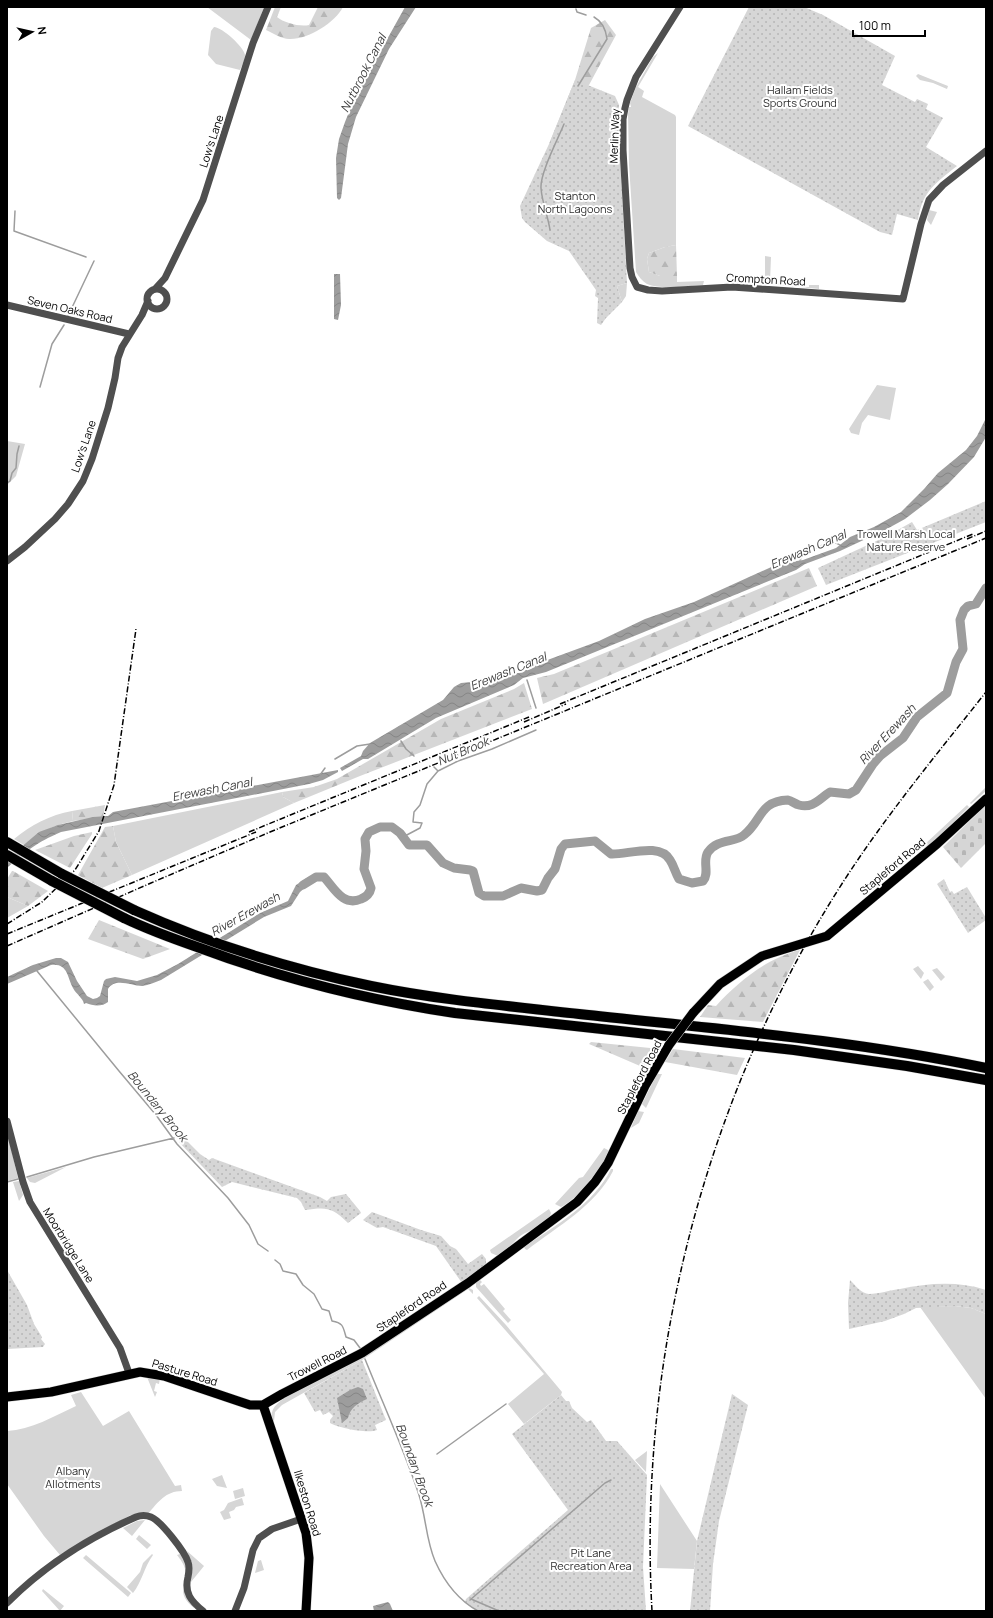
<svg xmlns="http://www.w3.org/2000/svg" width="993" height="1618" font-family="Manrope,sans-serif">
<defs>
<pattern id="forest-firs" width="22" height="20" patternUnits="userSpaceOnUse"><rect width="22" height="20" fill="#d6d6d6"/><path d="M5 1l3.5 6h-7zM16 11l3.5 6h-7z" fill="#b6b6b6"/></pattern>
<pattern id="cemetery-stones" width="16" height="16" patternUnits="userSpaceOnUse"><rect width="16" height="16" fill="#d6d6d6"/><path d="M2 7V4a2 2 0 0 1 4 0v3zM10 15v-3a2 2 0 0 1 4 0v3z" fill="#b6b6b6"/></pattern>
<pattern id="park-dots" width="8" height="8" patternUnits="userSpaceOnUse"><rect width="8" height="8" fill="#d6d6d6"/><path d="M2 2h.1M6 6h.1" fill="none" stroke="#b6b6b6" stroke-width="1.8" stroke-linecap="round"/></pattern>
<pattern id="water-waves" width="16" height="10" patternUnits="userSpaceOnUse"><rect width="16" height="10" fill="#9d9d9d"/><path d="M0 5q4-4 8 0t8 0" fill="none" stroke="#858585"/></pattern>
</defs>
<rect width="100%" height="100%" fill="#fff"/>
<path fill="#d6d6d6" d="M 207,7 L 264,7 L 251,40 Z
M 214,27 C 222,27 244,47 245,55 C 245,59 242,66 240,70 L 216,64 L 208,55 L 211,31 Z
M 658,53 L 638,87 L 644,91 L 642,97 L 675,115 L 676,117 L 676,245 L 665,247 L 649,253 L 647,259 L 649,272 L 660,276 L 677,276 L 677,282 L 704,281 L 703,285 C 688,286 660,290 647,284 C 642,281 639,277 636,272 L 629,165 L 628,114 L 629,107 L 631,107 L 630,103 L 636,87 L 653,57 Z
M 918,74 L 948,86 L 947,89 L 933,83 L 920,80 L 916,76 Z
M 929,210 L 937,212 L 931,225 L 927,220 Z
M 765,256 L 771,257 L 770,282 L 789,284 L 790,286 L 794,286 L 795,284 L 806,285 L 806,287 L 809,287 L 809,285 L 819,285 L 819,289 L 768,284 L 765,278 Z
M 627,283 L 626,296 L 622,302 L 617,286 Z
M 877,385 L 896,388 L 890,420 L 868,415 L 862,423 L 859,435 L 851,433 L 849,429 Z
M 7,441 L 25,444 L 16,476 L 7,485 Z
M 986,787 L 986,791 L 971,804 L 970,803 Z
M 282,792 L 283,797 L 294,803 L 132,875 L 116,842 L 113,826 Z
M 967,805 L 969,807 L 929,846 L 924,848 L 924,845 Z
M 72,811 L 73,821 C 52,826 41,831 24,845 L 14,839 C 31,825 50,815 72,811 Z
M 7,897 L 28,906 L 7,918 Z
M 918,966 L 924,973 L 921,979 L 913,969 Z
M 937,968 L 945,977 L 941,981 L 932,970 Z
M 928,979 L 934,987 L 930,991 L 923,982 Z
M 642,1066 L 647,1069 L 629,1108 L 622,1106 Z
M 657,1074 L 662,1074 L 646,1108 L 642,1104 Z
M 638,1111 L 644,1112 L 639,1123 L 631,1128 Z
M 7,1132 L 18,1178 L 7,1181 Z
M 604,1148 L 610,1151 C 601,1168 578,1199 561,1207 L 555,1204 L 579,1178 L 583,1177 Z
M 66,1167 L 35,1183 L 30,1182 L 27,1178 Z
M 611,1169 L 613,1169 L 613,1171 C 595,1206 558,1226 527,1250 L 525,1249 L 524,1247 C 556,1225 594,1204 611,1169 Z
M 19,1181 L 23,1195 L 19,1201 L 13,1182 Z
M 549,1209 L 551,1213 C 548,1226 527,1230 519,1237 C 513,1243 506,1251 498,1256 L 491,1253 L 490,1250 Z
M 479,1279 L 482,1282 L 480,1284 L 481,1286 L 484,1284 L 505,1309 L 503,1311 L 511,1320 L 508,1323 L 476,1287 L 476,1282 Z
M 469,1288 L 473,1290 L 473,1294 L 468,1289 L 362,1360 L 282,1405 L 275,1412 L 274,1421 L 272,1422 C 269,1407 279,1402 290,1394 Z
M 479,1296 L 506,1325 L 562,1392 L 561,1395 L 524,1424 L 508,1404 L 544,1374 L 477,1298 Z
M 955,1306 L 971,1308 L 986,1314 L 986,1399 L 920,1307 Z
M 147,1377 L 160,1378 L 159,1384 L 156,1383 L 154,1391 L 157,1392 L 155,1397 Z
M 81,1392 L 103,1426 L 129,1411 L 175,1486 L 181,1485 L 182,1491 C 166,1491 158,1502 148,1514 L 131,1515 L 95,1534 L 60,1555 L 44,1536 L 7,1484 L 7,1431 C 31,1430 54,1416 76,1406 L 71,1395 Z
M 647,1451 L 646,1472 L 635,1460 Z
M 222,1475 L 227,1488 L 217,1486 L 212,1479 Z
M 660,1484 L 697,1541 L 694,1569 L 657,1568 Z
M 243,1488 L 245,1496 L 235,1499 L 233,1491 Z
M 242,1498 L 244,1505 L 236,1507 L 234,1510 L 229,1512 L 231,1518 L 224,1520 L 220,1512 L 224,1510 L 228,1503 Z
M 145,1520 L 132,1536 L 123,1528 L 137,1521 Z
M 139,1535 L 151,1545 L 147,1549 L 136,1539 Z
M 187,1551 L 204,1566 L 191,1582 L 192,1564 Z
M 152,1554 L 153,1555 C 144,1567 142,1582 133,1593 L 127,1587 L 140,1572 L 143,1563 Z
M 180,1554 L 186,1562 L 187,1573 L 194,1608 C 176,1593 186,1588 185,1569 C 184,1564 180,1559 177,1555 Z
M 86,1555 L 131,1593 L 128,1597 L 83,1558 Z
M 261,1560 L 264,1570 L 255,1573 L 258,1561 Z
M 43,1589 L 64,1606 L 60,1611 L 42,1591 Z"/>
<path fill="url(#forest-firs)" d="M 275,7 L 281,7 L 277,17 C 284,23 300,27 309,25 L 318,7 L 333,8 L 333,7 L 343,7 C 335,23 307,40 289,39 C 282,39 273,33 266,30 Z
M 605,20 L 616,35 L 589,85 L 549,144 L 575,80 L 591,28 Z
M 676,245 L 677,276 L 660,276 L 649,272 L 647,259 L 649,253 L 665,247 Z
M 809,568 L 817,586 L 543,704 L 537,678 L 554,674 Z
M 524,683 L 532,709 L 360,776 L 294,803 L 283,797 L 282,792 L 314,787 L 337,779 L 441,719 L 514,689 Z
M 105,805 L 103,817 L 73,821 L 72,811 Z
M 113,826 L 116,842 L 132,875 L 102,888 L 78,875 L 105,827 Z
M 92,832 L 92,834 L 70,868 L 35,850 L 74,836 Z
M 12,871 L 13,871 L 48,891 L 28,906 L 7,897 L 7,879 Z
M 99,920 L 170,949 L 143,959 L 88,939 Z
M 800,950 L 763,1022 L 700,1017 L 708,1005 L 716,1006 C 738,982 767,958 800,950 Z
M 591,1042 L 660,1049 L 647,1069 L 589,1044 Z
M 673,1049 L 745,1058 L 737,1075 L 665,1062 Z"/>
<path fill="url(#cemetery-stones)" d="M 986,805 L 986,843 L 961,868 L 943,847 Z"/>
<path fill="url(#park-dots)" d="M 749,7 L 804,7 L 823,15 L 895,56 L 882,85 L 915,102 L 917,99 L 928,104 L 926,109 L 943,118 L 926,147 L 957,166 C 936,183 922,191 918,220 L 897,214 L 892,235 L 880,232 L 688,126 Z
M 575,80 L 615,96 L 619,105 L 618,122 L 627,283 L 617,286 L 622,302 L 606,318 L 601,325 L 597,323 L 598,298 L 595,296 L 596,290 L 569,251 L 547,241 L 525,222 L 522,218 L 520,206 L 549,144 Z
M 986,501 L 986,522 L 826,585 L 818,568 L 887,536 L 912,522 L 917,530 Z
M 944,879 L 950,892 L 952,891 L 954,894 L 967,887 L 986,918 L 986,920 L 968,933 L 937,884 Z
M 182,1139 L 185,1139 L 200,1154 L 209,1160 L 212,1158 L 320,1197 L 327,1201 L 331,1197 L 346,1194 L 360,1211 L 361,1213 L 348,1223 C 332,1207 326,1207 305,1210 L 301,1202 L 297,1198 L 232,1182 L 222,1187 L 179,1142 Z
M 372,1212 L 421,1230 L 441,1236 L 450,1246 L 456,1249 L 468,1264 L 482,1254 L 486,1259 L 486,1265 L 462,1283 L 436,1246 L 383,1227 L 377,1228 L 363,1220 Z
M 7,1270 L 27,1305 L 34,1324 L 42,1337 L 41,1339 L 45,1344 L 43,1347 L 7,1349 Z
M 850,1280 C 855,1285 862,1294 869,1294 C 879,1294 890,1290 900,1289 C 929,1283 958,1281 986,1290 L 986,1314 L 971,1308 L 955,1306 L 916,1308 L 904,1314 L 885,1321 L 849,1329 L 848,1303 Z
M 362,1360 L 386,1420 L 375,1425 L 377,1430 C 368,1434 339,1428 330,1423 L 330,1420 L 333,1416 L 329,1412 L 323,1415 L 320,1410 L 315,1412 L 304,1393 Z
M 732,1394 L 748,1405 L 719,1521 L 713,1564 L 710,1611 L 690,1611 L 697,1541 Z
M 561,1395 L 566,1401 L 569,1401 L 572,1408 L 587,1422 L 591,1420 L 606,1441 L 617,1441 L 647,1475 L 643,1567 L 646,1611 L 478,1611 L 465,1602 L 466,1599 L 568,1510 L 512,1434 Z"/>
<path fill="url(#water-waves)" d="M 405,7 L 416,7 L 389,49 L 356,117 L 348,144 L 341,198 L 339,200 L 337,198 L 336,158 L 339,139 L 345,122 L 355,97 Z
M 334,274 L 340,274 L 341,305 L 338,320 L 334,319 Z
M 986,418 L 986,437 L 974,457 L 948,484 L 930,500 L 905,519 L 885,530 L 840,551 L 805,564 L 796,570 L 573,661 L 546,672 L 523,678 L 514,685 L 436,718 L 368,759 L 363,759 L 342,771 L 340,768 L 361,756 L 363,751 L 370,743 L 443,700 L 454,687 L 461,683 L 492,680 L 511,674 L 519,673 L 542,662 L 599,641 L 645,619 L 694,602 L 778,564 L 803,560 L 836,548 L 850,537 L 874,527 L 901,512 L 924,489 L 938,473 L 966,450 L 977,436 Z
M 338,770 L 338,772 L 323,780 L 309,784 L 61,832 C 36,843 27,850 7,868 L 7,859 L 39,832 L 58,825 L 93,817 L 108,816 L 113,812 Z
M 310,876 L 313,881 L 300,892 L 291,906 L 264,917 L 161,980 C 155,982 149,985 142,986 C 132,986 115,977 108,989 L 108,1002 C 102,1007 93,1006 86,1003 L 84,1004 C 83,998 76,994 73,988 C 67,977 68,963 51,965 L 7,984 L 7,977 L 33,965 L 56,958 L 61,958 L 68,962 L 77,981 L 87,996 L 93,999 L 97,998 L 100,996 L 104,981 L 106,979 L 115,977 L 137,981 L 157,975 L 178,964 L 260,913 L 288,901 L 296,885 Z
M 358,1387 L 363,1389 L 367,1399 C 358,1403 350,1408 348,1418 L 342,1423 L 337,1398 L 350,1390 Z
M 388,1602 L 390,1604 L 393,1611 L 374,1611 L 373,1606 Z"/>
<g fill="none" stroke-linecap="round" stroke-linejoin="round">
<path stroke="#9d9d9d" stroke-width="1.5" d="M 576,9 L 577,12 L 586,15
M 578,86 L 607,39 C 606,30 603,22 594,17
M 15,211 L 14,231 L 86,257
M 550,230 C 548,216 542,203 541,188 C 540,173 558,139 564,124
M 68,316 L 94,261
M 40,387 L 52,344 L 64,325
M 7,483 L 10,481 L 12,473 L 16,468 L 17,454 L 19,446
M 811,550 C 820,547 831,539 840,545
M 800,560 L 803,555
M 527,680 L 536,708
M 401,741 L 406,749 L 414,756
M 335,759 L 357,746 L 370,744
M 434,767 L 438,771
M 320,775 L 325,768
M 403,837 L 420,828 L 422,823 L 413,822 L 414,812 L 420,805 L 427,784 L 438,771 L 458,761 L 492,749 L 536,730
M 37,971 L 119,1071 L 156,1115 L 177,1144 L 228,1198 L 249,1225 L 258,1244 L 268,1251
M 27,1177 L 94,1157 L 174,1138
M 7,1182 L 18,1179
M 275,1260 L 280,1264 L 283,1271 L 296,1274 L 303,1285 L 314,1294 L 322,1309 L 329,1311 L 332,1321 C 343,1323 343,1326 346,1337 L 354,1340 L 360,1348
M 365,1359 C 383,1404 404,1449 419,1495 C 426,1517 426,1540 435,1561 C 444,1581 458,1600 478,1611
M 437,1454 L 506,1404
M 471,1599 L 499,1611
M 470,1600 L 605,1483 L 611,1480"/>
<path stroke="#9d9d9d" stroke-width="9" d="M 303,885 L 316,877 L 324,877 C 334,888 343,907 361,899 C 366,897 370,893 371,888 L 364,869 L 366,851 L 365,839 L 369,832 L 380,827 L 392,827 L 400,833 L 409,845 L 427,845 L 443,863 L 454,868 L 470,870 L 473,871 L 479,893 L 484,896 L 503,896 L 521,888 L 537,891 L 542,890 L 548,878 L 555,869 L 561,849 L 565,844 L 595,841 L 611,854 C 627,855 660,842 670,860 C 674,866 675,872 679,879 L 692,883 L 703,881 C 710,873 702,861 708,852 C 718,838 735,843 744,835 C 762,821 759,801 788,800 C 792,801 795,804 799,805 C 813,809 820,798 830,792 L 849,794 L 856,790 L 873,764 L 880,756 L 903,738 L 917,717 L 947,693 L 956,662 L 963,649 L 960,620 L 964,610 L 968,606 L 976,604 L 986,588"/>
<g stroke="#dbdbdb" stroke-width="10">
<path id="major" d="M 693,1013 L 720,984 L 762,956 L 827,936 L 937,844 L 986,799
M 7,1397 L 51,1392 L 140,1372 L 164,1376 L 238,1401 L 250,1405 L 263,1405 L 282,1394 L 362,1353 L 468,1283 L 577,1202 L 595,1182 L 608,1163 L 645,1086 L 669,1045
M 263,1405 L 306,1533 L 309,1558 L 306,1611"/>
</g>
<g stroke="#dbdbdb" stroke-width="11">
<path id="highway" d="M 7,842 L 62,874
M 7,855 L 52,881
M 134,910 C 210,944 290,969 371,986 C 439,1000 509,1006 579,1014 C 715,1029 852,1040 986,1068
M 124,918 C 149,930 174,939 200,948 C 283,979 368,1000 455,1013 L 794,1050 L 907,1066 L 986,1080"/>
</g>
<path stroke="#4f4f4f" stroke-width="7" d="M 680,7 L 636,77 L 627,100 L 625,108 L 623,119 L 623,150 L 630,268 L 632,277 L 637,287 L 648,290 L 662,291 L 732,287 L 903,299 L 921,224 L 929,200 L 943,185 L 986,151
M 155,289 L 165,278 L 203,200 L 253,43 L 268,7
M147 299a10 10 0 1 1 20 0a10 10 0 1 1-20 0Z
M 7,305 L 129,334
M 7,561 L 25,547 L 55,519 L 68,504 L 83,481 L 92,459 L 108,408 L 115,378 L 118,358 L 122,347 L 142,315 L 148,301
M 7,1121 L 23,1182 L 30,1202 L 120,1348 L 129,1373
M 7,1603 C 44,1566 88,1538 136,1517 C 141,1515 146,1515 151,1517 C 161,1521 185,1552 188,1562 C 190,1567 189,1572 188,1577 C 184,1593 191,1601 203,1611
M 235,1611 L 244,1588 L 253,1550 L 259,1538 L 272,1529 L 301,1519"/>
<use href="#major" stroke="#000" stroke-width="9"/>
<use href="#highway" stroke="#000" stroke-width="10"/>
<path stroke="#000" stroke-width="1.5" stroke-dasharray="6 2 1 2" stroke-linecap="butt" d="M 967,539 L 986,531
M 560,704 L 973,534
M 524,722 L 566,704
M 249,832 L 529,717
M 7,924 L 42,902 L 75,870 L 99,831 L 114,785 L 136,629
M 7,934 L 256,832
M 7,946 L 151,883 L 270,832 L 986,538
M 652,1611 C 638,1363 702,1109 833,898 C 878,825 933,759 986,692"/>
<g stroke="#dbdbdb" stroke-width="10" stroke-linecap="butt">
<path id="major-bridge" d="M 669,1045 L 693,1013"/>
</g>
<g stroke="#dbdbdb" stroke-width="11" stroke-linecap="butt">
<path id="highway-bridge" d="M 62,874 L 134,910
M 52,881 L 124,918"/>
</g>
<use href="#major-bridge" stroke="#000" stroke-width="9"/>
<use href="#highway-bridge" stroke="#000" stroke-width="10"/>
</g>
<g text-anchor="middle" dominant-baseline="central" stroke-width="4" stroke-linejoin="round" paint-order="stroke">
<g font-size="11" fill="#2d2d2d" stroke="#fff">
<text x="800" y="89">Hallam Fields<tspan x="800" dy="13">Sports Ground</tspan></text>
<text x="575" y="195">Stanton<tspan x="575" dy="13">North Lagoons</tspan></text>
<text x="906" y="533">Trowell Marsh Local<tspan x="906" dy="13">Nature Reserve</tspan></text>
<text x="73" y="1470">Albany<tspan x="73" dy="13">Allotments</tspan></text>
<text x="591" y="1552">Pit Lane<tspan x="591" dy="13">Recreation Area</tspan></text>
</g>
<g font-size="11" fill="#000" stroke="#fff">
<text transform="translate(614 136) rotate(-88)">Merlin Way</text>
<text transform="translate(211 141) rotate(-72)">Low's Lane</text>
<text transform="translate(766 279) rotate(3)">Crompton Road</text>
<text transform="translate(70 309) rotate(13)">Seven Oaks Road</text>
<text transform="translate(83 446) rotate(-71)">Low's Lane</text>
<text transform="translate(892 866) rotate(-40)">Stapleford Road</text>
<text transform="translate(639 1077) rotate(-62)">Stapleford Road</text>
<text transform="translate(69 1245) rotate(58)">Moorbridge Lane</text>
<text transform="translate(411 1306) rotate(-34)">Stapleford Road</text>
<text transform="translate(317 1363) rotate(-27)">Trowell Road</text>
<text transform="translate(185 1372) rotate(17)">Pasture Road</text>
<text transform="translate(308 1503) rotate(73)">Ilkeston Road</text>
</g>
<g font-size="12" font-style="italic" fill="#3e3e3e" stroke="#fff">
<text transform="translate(363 73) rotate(-63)">Nutbrook Canal</text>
<text transform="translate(808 549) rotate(-23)">Erewash Canal</text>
<text transform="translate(508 671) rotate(-22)">Erewash Canal</text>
<text transform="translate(887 734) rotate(-47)">River Erewash</text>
<text transform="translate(463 751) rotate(-23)">Nut Brook</text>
<text transform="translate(212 789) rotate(-11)">Erewash Canal</text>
<text transform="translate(245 914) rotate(-29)">River Erewash</text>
<text transform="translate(158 1106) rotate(51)">Boundary Brook</text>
<text transform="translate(415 1465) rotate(70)">Boundary Brook</text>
</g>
</g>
<rect width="993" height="1618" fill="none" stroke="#000000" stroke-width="16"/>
<g transform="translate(32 32) rotate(82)" stroke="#ffffff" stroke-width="3" paint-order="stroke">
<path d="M0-3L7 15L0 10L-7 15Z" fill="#000000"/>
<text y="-6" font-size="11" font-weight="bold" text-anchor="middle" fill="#000000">N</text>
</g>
<path d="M853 30v6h72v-6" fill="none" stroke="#000000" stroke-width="2"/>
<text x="859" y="30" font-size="12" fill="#000000" stroke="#ffffff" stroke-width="3" paint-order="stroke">100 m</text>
</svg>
